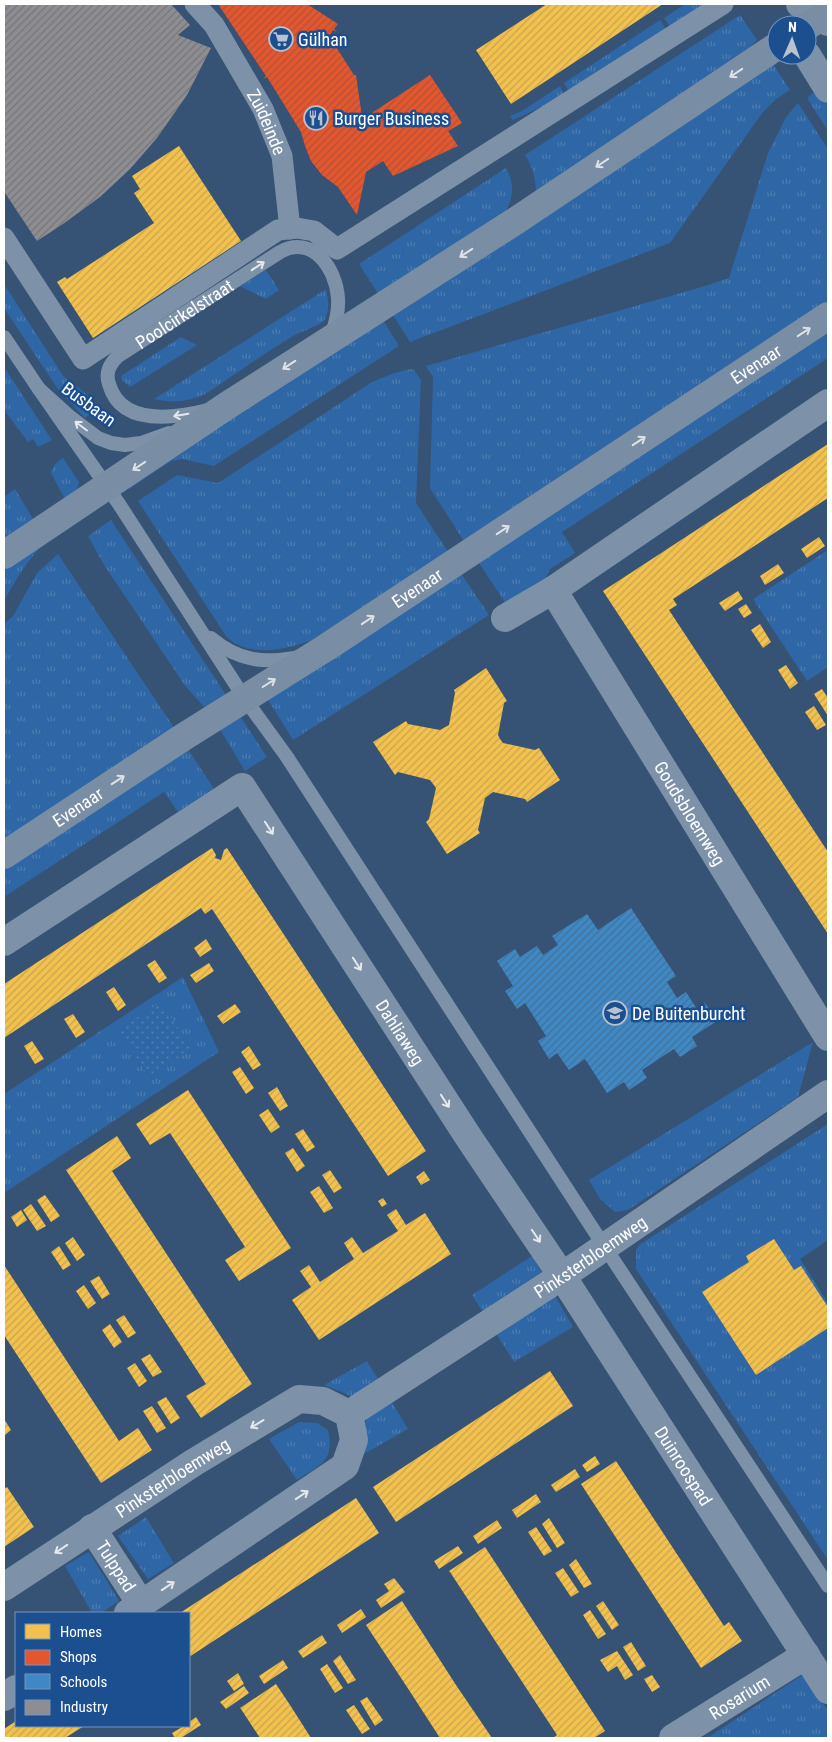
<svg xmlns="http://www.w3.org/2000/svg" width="832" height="1742" font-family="'Roboto Condensed',sans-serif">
<defs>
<pattern id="grass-tufts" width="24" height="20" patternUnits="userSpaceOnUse" patternTransform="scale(1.25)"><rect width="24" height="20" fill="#2f66a5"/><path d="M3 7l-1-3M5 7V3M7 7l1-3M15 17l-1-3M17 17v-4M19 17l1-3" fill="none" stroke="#4e7db2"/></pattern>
<pattern id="park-dots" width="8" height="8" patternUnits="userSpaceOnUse" patternTransform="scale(1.25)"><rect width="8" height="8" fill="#2f66a5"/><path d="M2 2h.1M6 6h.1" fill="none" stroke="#4e7db2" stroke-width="1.8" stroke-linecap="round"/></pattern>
<pattern id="homes-hatch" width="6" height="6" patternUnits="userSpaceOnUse" patternTransform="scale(1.25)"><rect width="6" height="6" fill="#f2c14e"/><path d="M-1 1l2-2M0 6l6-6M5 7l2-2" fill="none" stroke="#c8a44e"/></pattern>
<pattern id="shops-hatch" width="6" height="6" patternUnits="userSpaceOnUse" patternTransform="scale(1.25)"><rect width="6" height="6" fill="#e4572e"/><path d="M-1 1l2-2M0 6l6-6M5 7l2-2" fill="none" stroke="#af5338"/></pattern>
<pattern id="schools-hatch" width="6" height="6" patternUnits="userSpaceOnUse" patternTransform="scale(1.25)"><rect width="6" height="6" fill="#3f88c5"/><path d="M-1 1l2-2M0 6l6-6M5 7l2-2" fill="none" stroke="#447095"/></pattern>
<pattern id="industry-hatch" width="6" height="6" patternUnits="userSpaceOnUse" patternTransform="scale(1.25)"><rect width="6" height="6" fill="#8d8d92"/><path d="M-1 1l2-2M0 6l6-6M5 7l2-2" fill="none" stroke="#76767a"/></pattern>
</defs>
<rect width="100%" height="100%" fill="#365274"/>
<path fill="url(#grass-tufts)" d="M 685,4 L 715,4 L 673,31 L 664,18 Z
M 740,15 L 757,40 L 729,68 L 536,194 C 536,179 533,168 525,155 Z
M 660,20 L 669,34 L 570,94 L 564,83 Z
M 771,61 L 790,90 L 776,99 L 763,112 L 670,243 L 410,342 L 389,309 Z
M 560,86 L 565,96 L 513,120 L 510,116 L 522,111 Z
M 817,90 L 828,107 L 828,131 L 807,98 Z
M 798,103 L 828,149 L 828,305 L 465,543 L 430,488 L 433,377 L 426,366 L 705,286 L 729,278 L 768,153 L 786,117 Z
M 506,168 C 515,184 514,198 504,214 L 381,298 L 359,264 Z
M 266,270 L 279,290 L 266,299 L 240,286 Z
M 4,284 L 64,377 L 84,392 L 100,408 L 85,418 L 57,388 L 4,308 Z
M 326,289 C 328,298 330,310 325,319 C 322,325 302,331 295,335 C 264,353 235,375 205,394 C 188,402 173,403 154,399 Z
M 381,317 L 399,346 L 214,466 L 182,459 L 171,461 L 129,489 L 126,484 Z
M 828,325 L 828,358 L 562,532 L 575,553 L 550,569 C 545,587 521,595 506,604 L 475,557 Z
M 181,337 L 197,345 L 130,387 L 122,380 L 121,376 Z
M 4,367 L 52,440 L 38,447 L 33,439 L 28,442 L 4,410 Z
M 411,369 L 414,370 L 421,380 L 416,503 L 450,555 C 425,570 400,586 375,601 C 356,613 337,628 316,638 C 289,650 249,659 226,636 L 138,501 L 177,475 L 218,483 L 372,382 L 394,373 Z
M 63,458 L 79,482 L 77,490 L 66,501 L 51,473 C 53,465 57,462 63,458 Z
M 15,489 L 35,522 L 4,542 L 4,497 Z
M 111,520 L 228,698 L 207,710 L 186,687 L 104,565 L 88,536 Z
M 48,540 C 28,558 17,578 4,601 L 4,564 Z
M 828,550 L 828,667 L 807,681 L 753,599 Z
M 58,554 L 177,732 L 4,845 L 4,624 L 13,616 L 37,573 Z
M 458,569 L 489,615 L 293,740 L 267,698 Z
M 238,713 L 267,757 L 245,771 L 218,726 Z
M 186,746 L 213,787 L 213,789 L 178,812 L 164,792 L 4,897 L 4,866 Z
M 183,977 L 219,1052 L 4,1193 L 4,1094 Z
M 813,1042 L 798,1097 L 628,1210 L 615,1212 L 600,1199 L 589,1180 Z
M 828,1124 L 828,1240 L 800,1259 L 828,1303 L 828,1560 L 636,1269 L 636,1250 L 639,1245 Z
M 532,1256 L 573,1327 L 514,1362 L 472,1295 Z
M 367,1361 L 408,1429 L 362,1455 L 366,1419 L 354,1397 L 324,1385 Z
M 299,1422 L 317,1423 L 328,1430 C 335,1462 320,1465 297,1480 L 269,1439 Z
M 146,1517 L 174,1563 L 148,1579 L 118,1536 Z
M 89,1552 L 119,1601 L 101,1613 L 92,1613 L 65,1566 Z
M 804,1674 L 828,1711 L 828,1738 L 707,1738 Z"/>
<path fill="url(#park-dots)" d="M 161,1002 L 192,1050 L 148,1076 L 119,1029 Z"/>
<path fill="url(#homes-hatch)" d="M 547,4 L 663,4 L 511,104 L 476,50 Z
M 179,146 L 241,241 L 93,338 L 57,282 L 65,277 L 67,279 L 154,223 L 134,193 L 140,189 L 132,176 Z
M 828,444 L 828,498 L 673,599 L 677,605 L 669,610 L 828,852 L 828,934 L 603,591 Z
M 819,537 L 825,546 L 807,558 L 801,549 Z
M 778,564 L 784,573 L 765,585 L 760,576 Z
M 738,591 L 743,599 L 725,611 L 719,603 Z
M 746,604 L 752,613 L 744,618 L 738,609 Z
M 760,624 L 771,642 L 763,648 L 751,630 Z
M 786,665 L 798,683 L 790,689 L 778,670 Z
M 486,668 L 507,701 L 504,703 L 498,735 L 500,739 L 503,743 L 535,750 L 539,748 L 560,780 L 527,802 L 525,799 L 493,792 L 485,798 L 478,830 L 480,833 L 447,854 L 426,822 L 429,819 L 436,788 L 430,780 L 398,772 L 395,775 L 373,742 L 406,721 L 408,724 L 440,730 L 449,725 L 455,693 L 454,690 Z
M 822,689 L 828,698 L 828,716 L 814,694 Z
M 814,706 L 826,725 L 817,730 L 805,712 Z
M 212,848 L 216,855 L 215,858 L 221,860 L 224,850 L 227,848 L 426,1151 L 388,1176 L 212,909 L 205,914 L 201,908 L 4,1038 L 4,984 Z
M 206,939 L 212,949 L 200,957 L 194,948 Z
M 155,960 L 167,978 L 159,983 L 147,965 Z
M 209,963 L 214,971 L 196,983 L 190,975 Z
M 114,987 L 126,1005 L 118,1011 L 106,992 Z
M 235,1004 L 241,1012 L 223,1024 L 217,1016 Z
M 73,1014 L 85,1032 L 76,1038 L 64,1019 Z
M 32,1041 L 44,1059 L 35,1064 L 24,1046 Z
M 249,1046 L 261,1065 L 253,1070 L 241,1052 Z
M 240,1067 L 254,1088 L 246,1094 L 232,1072 Z
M 277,1087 L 288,1106 L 280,1111 L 268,1093 Z
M 188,1090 L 291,1248 L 239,1281 L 225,1260 L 245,1247 L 170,1133 L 150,1145 L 136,1124 Z
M 268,1109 L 280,1127 L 271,1133 L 259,1115 Z
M 303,1129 L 315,1147 L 307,1152 L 295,1134 Z
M 117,1136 L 131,1158 L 112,1171 L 252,1384 L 201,1418 L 186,1396 L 206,1384 L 66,1170 Z
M 293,1148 L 305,1166 L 297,1172 L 285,1153 Z
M 330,1170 L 342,1188 L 334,1193 L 322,1175 Z
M 424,1171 L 430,1180 L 421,1185 L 416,1177 Z
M 319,1186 L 333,1208 L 324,1213 L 310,1192 Z
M 45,1195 L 60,1216 L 51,1222 L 37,1200 Z
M 383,1198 L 387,1204 L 382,1207 L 378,1201 Z
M 31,1204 L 46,1226 L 37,1231 L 23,1210 Z
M 396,1209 L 406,1225 L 425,1213 L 451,1254 L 319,1340 L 292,1300 L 311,1287 L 300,1271 L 309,1265 L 320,1282 L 354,1259 L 344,1243 L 352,1237 L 363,1253 L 398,1231 L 387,1215 Z
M 21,1210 L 27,1220 L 17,1227 L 11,1217 Z
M 73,1237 L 85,1255 L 77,1261 L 65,1243 Z
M 774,1239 L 794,1270 L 801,1266 L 828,1307 L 828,1328 L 756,1375 L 702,1292 L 749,1262 L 746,1256 Z
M 59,1246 L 71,1265 L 63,1270 L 51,1252 Z
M 4,1265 L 119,1441 L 138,1428 L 152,1450 L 101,1483 L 4,1335 Z
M 99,1276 L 110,1294 L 102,1299 L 90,1281 Z
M 84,1285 L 96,1303 L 88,1309 L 76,1291 Z
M 124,1315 L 136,1333 L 128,1338 L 116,1320 Z
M 110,1324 L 122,1342 L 114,1348 L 102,1330 Z
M 150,1354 L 162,1372 L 153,1377 L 141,1359 Z
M 135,1363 L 147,1381 L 139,1387 L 127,1368 Z
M 550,1371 L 573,1406 L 396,1522 L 373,1487 Z
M 166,1397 L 180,1418 L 171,1424 L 157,1402 Z
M 152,1406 L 166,1428 L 157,1433 L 143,1411 Z
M 4,1419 L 11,1430 L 4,1436 Z
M 595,1456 L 600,1464 L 587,1472 L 582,1465 Z
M 616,1461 L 724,1626 L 729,1622 L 742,1641 L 701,1668 L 581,1484 Z
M 575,1469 L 580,1477 L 556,1492 L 551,1485 Z
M 7,1487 L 34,1527 L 4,1547 L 4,1489 Z
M 536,1494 L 541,1502 L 517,1518 L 512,1510 Z
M 356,1498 L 379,1533 L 189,1657 L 189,1613 L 180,1613 Z
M 549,1518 L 565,1543 L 557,1548 L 542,1524 Z
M 497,1520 L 502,1528 L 478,1544 L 473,1536 Z
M 536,1527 L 552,1551 L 544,1556 L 528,1532 Z
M 458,1546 L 463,1553 L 439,1569 L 434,1561 Z
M 485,1547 L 605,1731 L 594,1738 L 553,1738 L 557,1735 L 450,1572 L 449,1571 Z
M 576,1559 L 592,1584 L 584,1588 L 569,1565 Z
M 563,1568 L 579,1592 L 571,1597 L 555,1573 Z
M 394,1578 L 405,1592 L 381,1608 L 376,1600 L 389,1591 L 384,1584 Z
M 402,1601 L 456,1685 L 492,1738 L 440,1738 L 407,1687 L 366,1625 Z
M 603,1601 L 619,1625 L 612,1630 L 596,1606 Z
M 361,1609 L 366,1617 L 342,1633 L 337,1625 Z
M 590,1610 L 606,1634 L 598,1639 L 583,1615 Z
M 322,1635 L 327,1643 L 303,1658 L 298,1651 Z
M 631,1642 L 646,1666 L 638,1671 L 623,1647 Z
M 617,1651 L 633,1675 L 625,1680 L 617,1666 L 608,1672 L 600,1660 Z
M 340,1655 L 356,1680 L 348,1684 L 333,1661 Z
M 283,1660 L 288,1668 L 264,1684 L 259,1676 Z
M 327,1664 L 343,1688 L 335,1693 L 320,1669 Z
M 238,1673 L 244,1684 L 234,1691 L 227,1681 Z
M 652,1675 L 660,1687 L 652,1692 L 644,1679 Z
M 276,1684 L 290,1705 L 311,1738 L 260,1738 L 241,1709 L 240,1708 Z
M 244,1686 L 249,1693 L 226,1709 L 220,1702 Z
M 367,1697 L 383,1720 L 375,1726 L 360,1701 Z
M 354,1705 L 370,1729 L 362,1734 L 346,1710 Z
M 196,1717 L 201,1725 L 181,1738 L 175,1738 L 172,1733 L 184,1726 L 189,1726 L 189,1722 Z
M 16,1721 L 16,1726 L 84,1726 L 65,1738 L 4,1738 L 4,1729 Z"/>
<path fill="url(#shops-hatch)" d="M 218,4 L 307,4 L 338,24 L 334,29 L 337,32 L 333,30 L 329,36 L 354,75 L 356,75 L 362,117 L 367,116 L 430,75 L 462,123 L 448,131 L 458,146 L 393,176 L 383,161 L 366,172 L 357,215 L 338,187 L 322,175 L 311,161 L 305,146 L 301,132 L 267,77 L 263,79 L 266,76 Z"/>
<path fill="url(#schools-hatch)" d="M 631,908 L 676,976 L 667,982 L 677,998 L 686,992 L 697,1009 L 705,1003 L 717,1021 L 692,1037 L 697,1046 L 680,1057 L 674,1049 L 642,1070 L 647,1078 L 629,1090 L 624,1082 L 607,1093 L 585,1059 L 569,1070 L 557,1053 L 549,1059 L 538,1041 L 546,1036 L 525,1003 L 517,1009 L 505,991 L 513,986 L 497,961 L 515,949 L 520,957 L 537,946 L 543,955 L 558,945 L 552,936 L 587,914 L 598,930 Z"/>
<path fill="url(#industry-hatch)" d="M 4,4 L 171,4 L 190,25 L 178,35 L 211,48 L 187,95 L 157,138 L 130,169 L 100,197 L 63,224 L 37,241 L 5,193 L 4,193 Z"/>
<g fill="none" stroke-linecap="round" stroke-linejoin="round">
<g stroke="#7d92a8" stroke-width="14">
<path d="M 4,337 L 39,389 L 69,416 L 98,438 L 111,443 L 125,445 L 141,443 L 169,433"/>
<path d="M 39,389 L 119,504 L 245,699 L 287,757 L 589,1223 L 828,1586"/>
<path id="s1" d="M 208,410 C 176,418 121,427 109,384 C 105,372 110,364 118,356 L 280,252 C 312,234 336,268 338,298 C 339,312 335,324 331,337"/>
<path d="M 211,638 C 238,661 264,664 299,657"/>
</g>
<g stroke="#7d92a8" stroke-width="21">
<path id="s2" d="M 195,4 L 214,25 L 263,109 L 282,156 L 290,229"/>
<path d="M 4,238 L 83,359 L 278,230 L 297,228 L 314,231 L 337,249 L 723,4"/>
</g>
<g stroke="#7d92a8" stroke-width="28">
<path id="s3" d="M 553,590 L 828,1037"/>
<path d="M 505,618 L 553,590 L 828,403"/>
<path id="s4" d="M 4,942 L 242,787 L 469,1138 L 562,1276 L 828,1690"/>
<path id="s5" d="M 92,1528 L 141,1604"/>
<path id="s6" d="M 4,1587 L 193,1463 L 299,1399 L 323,1401 L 349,1414 L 562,1276 L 828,1094"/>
<path d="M 128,1613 L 345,1466 L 354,1440 L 349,1414"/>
<path d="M 4,1697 L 16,1689"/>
<path id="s7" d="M 673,1738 L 806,1655"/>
</g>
<path stroke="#7d92a8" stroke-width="28" d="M 800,4 L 824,16 L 828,22
M 807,55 L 828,89"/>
<g stroke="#798da4" stroke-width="28">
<path d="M 807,26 L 828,13"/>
<path d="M 4,555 L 228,405 L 517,220 L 777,46"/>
<path id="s8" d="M 4,855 L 185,736 L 327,647 L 828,316"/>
</g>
</g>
<defs><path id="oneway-shaft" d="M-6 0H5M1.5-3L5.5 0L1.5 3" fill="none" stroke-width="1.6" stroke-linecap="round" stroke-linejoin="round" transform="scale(1.25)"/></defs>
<g stroke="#dee2e8">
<use href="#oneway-shaft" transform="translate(736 73) rotate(146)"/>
<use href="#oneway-shaft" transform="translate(602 163) rotate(146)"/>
<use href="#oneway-shaft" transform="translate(466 253) rotate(147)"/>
<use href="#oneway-shaft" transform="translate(804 332) rotate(-33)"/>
<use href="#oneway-shaft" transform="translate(289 365) rotate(147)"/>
<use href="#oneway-shaft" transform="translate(639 441) rotate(-33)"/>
<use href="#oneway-shaft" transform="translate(139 466) rotate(146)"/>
<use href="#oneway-shaft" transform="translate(503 530) rotate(-33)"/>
<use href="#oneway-shaft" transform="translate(368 620) rotate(-34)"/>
<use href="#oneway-shaft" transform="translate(269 683) rotate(-32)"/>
<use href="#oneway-shaft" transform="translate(118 780) rotate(-33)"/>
</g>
<g stroke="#e5e9ee">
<use href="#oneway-shaft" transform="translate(258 266) rotate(-33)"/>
<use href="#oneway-shaft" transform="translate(181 415) rotate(170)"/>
<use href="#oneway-shaft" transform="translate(81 426) rotate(-143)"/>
<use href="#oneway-shaft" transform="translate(269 828) rotate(57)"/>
<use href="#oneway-shaft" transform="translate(357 964) rotate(57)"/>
<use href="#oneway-shaft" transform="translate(445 1101) rotate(57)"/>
<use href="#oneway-shaft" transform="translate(536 1236) rotate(56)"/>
<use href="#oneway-shaft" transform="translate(257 1424) rotate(149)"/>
<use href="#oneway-shaft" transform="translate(302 1495) rotate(-34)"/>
<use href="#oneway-shaft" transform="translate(61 1549) rotate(146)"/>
<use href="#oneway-shaft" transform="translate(168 1586) rotate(-34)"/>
</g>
<defs>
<g id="supermarket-ring" transform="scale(1.25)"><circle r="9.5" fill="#1b4f8f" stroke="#b9c2ce" stroke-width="1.5"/><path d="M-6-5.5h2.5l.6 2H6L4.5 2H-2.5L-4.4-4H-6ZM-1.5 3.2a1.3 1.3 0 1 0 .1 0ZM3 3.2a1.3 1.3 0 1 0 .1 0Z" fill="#b9c2ce"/></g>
<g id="restaurant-ring" transform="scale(1.25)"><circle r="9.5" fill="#1b4f8f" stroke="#b9c2ce" stroke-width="1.5"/><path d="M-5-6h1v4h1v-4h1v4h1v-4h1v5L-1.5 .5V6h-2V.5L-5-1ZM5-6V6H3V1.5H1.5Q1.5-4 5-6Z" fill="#b9c2ce"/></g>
<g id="school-ring" transform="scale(1.25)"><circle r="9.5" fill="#1b4f8f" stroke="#b9c2ce" stroke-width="1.5"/><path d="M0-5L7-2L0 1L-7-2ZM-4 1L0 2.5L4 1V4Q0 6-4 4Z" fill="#b9c2ce"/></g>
</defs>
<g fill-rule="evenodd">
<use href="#supermarket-ring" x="281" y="39"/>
<use href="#restaurant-ring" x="316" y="118"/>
<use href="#school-ring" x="615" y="1013"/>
</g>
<g text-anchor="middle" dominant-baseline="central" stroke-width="5" stroke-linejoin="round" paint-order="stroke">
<g font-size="18" fill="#fff" stroke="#1b4f8f" text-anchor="start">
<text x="298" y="39">Gülhan</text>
<text x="334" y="118">Burger Business</text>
<text x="632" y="1013">De Buitenburcht</text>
</g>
<g font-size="18" fill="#fff" stroke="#1b4f8f">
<text stroke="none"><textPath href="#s2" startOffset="139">Zuideinde</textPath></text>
<text stroke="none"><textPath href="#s1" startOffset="224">Poolcirkelstraat</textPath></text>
<text stroke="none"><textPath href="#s8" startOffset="898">Evenaar</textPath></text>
<text transform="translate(89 404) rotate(36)">Busbaan</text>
<text stroke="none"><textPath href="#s8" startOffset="492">Evenaar</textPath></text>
<text stroke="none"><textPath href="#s8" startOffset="88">Evenaar</textPath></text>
<text stroke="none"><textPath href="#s3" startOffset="262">Goudsbloemweg</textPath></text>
<text stroke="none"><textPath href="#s4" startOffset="576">Dahliaweg</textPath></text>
<text stroke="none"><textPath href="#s6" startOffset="691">Pinksterbloemweg</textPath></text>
<text stroke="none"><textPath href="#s4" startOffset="1094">Duinroospad</textPath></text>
<text stroke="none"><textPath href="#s6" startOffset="201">Pinksterbloemweg</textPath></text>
<text stroke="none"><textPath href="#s5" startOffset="45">Tulppad</textPath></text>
<text stroke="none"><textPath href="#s7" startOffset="78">Rosarium</textPath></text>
</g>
</g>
<rect width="832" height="1742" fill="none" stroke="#ffffff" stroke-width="10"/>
<rect x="15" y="1612" width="175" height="115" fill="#1b4f8f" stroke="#7695bc"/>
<rect x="25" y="1624" width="25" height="15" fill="#f2c14e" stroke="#7695bc"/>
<text x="60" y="1637" font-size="15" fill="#ffffff">Homes</text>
<rect x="25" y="1650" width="25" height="15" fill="#e4572e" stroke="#7695bc"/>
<text x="60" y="1662" font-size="15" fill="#ffffff">Shops</text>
<rect x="25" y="1674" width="25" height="15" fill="#3f88c5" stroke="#7695bc"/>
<text x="60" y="1687" font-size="15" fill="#ffffff">Schools</text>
<rect x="25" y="1700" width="25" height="15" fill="#8d8d92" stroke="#7695bc"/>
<text x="60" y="1712" font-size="15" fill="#ffffff">Industry</text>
<g transform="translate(792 40) rotate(2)"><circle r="24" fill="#1b4f8f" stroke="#7695bc"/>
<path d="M0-4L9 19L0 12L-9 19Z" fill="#b9c2ce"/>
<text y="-8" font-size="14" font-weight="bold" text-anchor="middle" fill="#ffffff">N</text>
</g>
</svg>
